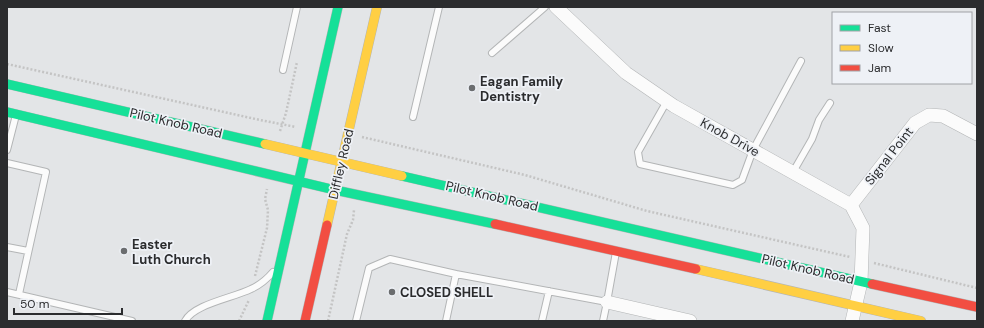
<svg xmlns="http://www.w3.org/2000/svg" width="984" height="328" font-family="'DM Sans',sans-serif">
<rect width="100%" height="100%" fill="#e3e5e7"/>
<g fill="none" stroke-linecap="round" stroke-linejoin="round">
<g stroke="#b3b5b6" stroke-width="8">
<path id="lane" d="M 492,53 L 545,7
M 283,70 L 297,7
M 667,101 L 638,152 L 640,164 L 733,185 L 742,180 L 753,150 L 801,61
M 413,117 L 439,7
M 7,150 L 16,115
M 7,163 L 46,172 L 19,294
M 793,172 L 812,139 L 819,120 L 830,103
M 7,247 L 28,251
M 7,292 L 132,321
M 185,321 C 194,304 233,298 251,289 C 260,285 267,279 273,272
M 356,321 L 369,268 L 390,259 L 456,274
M 446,321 L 456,274 L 607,302 L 616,252
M 542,321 L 549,291
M 603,321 L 607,302"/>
</g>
<g stroke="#b3b5b6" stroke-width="14">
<path id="street" d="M 556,7 L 626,73 L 674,106 L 851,205 L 863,228 L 861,282 L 852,321
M 851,205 L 915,123 L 929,115 L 943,116 L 977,134
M 607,302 L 690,321"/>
</g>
<g stroke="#b3b5b6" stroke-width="10">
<path id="fast" d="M 7,84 L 265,144
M 7,112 L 335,190 L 495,224
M 402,176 L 872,284
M 267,321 L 338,7"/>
</g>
<g stroke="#b3b5b6" stroke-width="10">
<path id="slow" d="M 265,144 L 402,176
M 327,225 L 377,7
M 696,269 L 921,321"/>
</g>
<g stroke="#b3b5b6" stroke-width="10">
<path id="jam" d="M 495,224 L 696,269
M 872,284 L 977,307
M 305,321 L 327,225"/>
</g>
<path stroke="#c4c4c4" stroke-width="2.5" stroke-dasharray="2 2" stroke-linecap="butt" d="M 7,64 L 260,120 L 296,127
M 280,131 L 286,113 L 297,62
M 362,137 L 525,175 L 647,211 L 850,257
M 874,263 L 977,288
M 255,276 L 267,228 L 268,210 L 265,199 L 267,189
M 239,321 L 249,300
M 328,321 L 347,234 L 353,220 L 354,210
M 826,321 L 826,320"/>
<use href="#lane" stroke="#fbfbfb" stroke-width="6"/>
<use href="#street" stroke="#fbfbfb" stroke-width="13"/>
<use href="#fast" stroke="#16e098" stroke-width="9"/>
<use href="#slow" stroke="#ffcf43" stroke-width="9"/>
<use href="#jam" stroke="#f24e42" stroke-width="9"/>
</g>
<g fill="#6b6d6f" stroke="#eef1f6" stroke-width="1.5">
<circle cx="472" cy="88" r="4"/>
<circle cx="124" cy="251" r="4"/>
<circle cx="392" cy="292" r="4"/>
</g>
<g text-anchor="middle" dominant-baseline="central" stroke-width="3.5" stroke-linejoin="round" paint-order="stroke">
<g font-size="13" font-weight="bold" fill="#2b2c2e" stroke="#eef1f6" text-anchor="start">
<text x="480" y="81">Eagan Family<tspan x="480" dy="15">Dentistry</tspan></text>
<text x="132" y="244">Easter<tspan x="132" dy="15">Luth Church</tspan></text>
<text x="400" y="292">CLOSED SHELL</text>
</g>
<g font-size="13" fill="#2b2c2e" stroke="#eef1f6">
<text transform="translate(176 123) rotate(13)">Pilot Knob Road</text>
<text transform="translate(730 137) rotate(29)">Knob Drive</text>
<text transform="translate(889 156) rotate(-52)">Signal Point</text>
<text transform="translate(341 164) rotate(-77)">Diffley Road</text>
<text transform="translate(492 196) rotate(13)">Pilot Knob Road</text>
<text transform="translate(808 269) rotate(13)">Pilot Knob Road</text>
</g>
</g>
<rect width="984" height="328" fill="none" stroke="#2b2c2e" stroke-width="16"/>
<rect x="832" y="12" width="140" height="72" fill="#eef1f6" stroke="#a0a2a6"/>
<rect x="840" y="25" width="20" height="6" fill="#16e098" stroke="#a0a2a6"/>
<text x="868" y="32" font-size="12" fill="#2b2c2e">Fast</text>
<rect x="840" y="45" width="20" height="6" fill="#ffcf43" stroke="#a0a2a6"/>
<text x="868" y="52" font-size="12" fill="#2b2c2e">Slow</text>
<rect x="840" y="65" width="20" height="6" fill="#f24e42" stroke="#a0a2a6"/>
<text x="868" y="72" font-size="12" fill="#2b2c2e">Jam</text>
<path d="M14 308v6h108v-6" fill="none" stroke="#2b2c2e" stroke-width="2"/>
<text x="20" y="308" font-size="12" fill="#2b2c2e" stroke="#eef1f6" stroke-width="3" paint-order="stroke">50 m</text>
</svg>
